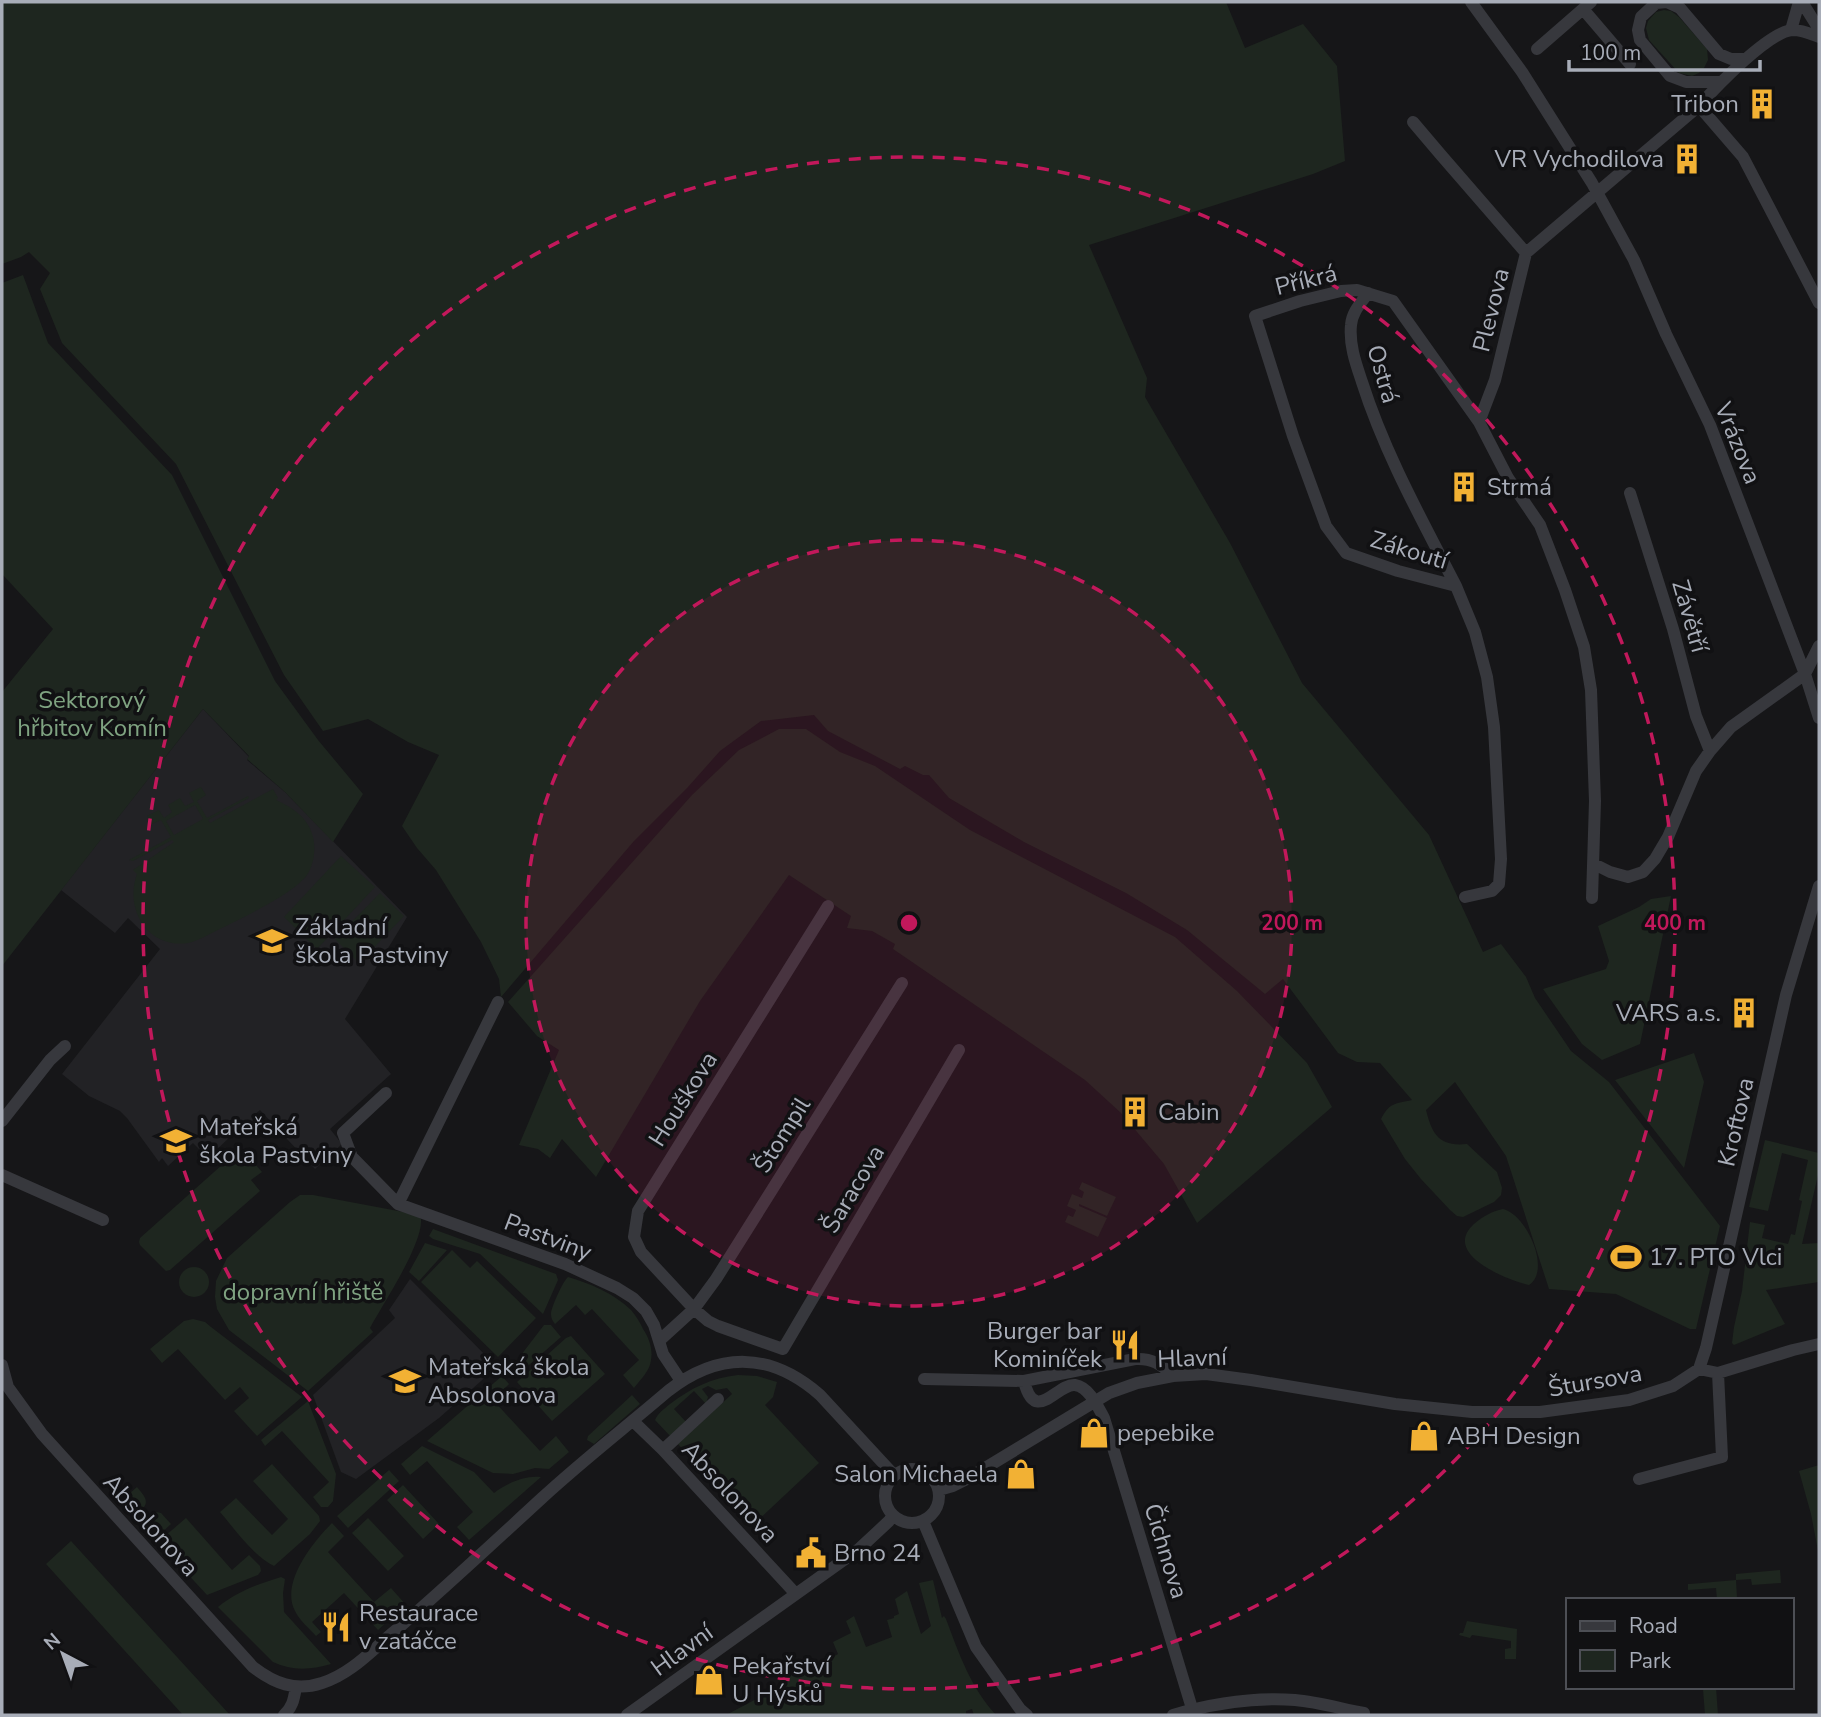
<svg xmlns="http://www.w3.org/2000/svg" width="1821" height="1717" font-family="'Nunito Sans',sans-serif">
<rect width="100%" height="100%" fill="#161618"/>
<path fill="#222225" d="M 203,709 L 249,757 L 247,760 L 285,792 L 407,917 L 345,1019 L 391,1074 L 330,1129 L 342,1144 L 315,1169 L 260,1110 L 252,1117 L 255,1121 L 237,1137 L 233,1134 L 208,1158 L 193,1143 L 168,1166 L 162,1158 L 159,1162 L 127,1118 L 120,1111 L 89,1096 L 62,1074 L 160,949 L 128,918 L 115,933 L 61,890 Z
M 410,1279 L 497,1367 L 439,1418 L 356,1479 L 341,1472 L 313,1395 L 395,1318 L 389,1310 Z"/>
<path fill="#1e261f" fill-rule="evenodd" d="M 2,2 L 1226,2 L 1245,48 L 1303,24 L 1337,66 L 1345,161 L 1313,174 L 1089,245 L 1147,378 L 1145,397 L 1230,543 L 1302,683 L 1429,835 L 1483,952 L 1501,944 L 1526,977 L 1535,998 L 1571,1051 L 1609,1082 L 1720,1226 L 1696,1329 L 1690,1329 L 1616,1294 L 1549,1289 L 1506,1156 L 1455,1082 L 1426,1110 C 1432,1134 1439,1147 1467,1144 L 1497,1172 L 1502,1188 L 1501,1195 L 1494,1202 L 1463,1217 L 1457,1216 L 1450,1210 L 1421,1179 L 1405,1159 L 1381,1119 C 1390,1102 1395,1104 1412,1100 L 1380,1063 L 1357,1062 L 1338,1053 L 1283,979 L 1265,994 L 1187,930 L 1126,893 L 1024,842 L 949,798 L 929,775 L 923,775 L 905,766 L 900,769 L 828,731 L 814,715 L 761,721 L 720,751 L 688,787 L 634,841 L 501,997 L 499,979 L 481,942 L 436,870 L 417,848 L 402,826 L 439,755 L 408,742 L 368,719 L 323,731 L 284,675 L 176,464 L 62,343 L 40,289 L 50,273 L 29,252 L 21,257 L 2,264 Z
M 1664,10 L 1671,11 L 1679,17 L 1707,49 L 1708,60 L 1704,68 L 1699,73 L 1692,76 L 1679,73 L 1649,40 L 1646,28 L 1648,21 L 1656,12 Z
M 23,275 L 48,343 L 172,475 L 275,681 L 318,740 L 363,794 L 333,842 L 285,792 L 247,759 L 249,756 L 203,709 L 2,966 L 2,692 L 53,629 L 2,574 L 2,283 Z
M 779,729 L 806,729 L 840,752 L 875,766 L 970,830 L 1175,937 L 1237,991 L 1307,1063 L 1332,1107 L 1197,1223 L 1164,1164 L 1121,1113 L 1085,1080 L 893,949 L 895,944 L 872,931 L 847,928 L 851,916 L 789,875 L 700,1001 L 596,1177 L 562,1139 L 550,1158 L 538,1149 L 519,1145 L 559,1050 L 537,1036 L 508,1002 L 692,795 L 739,750 Z
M 201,787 L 206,795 L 197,801 L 207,818 L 248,796 L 249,798 L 208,820 L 210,823 L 273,789 L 278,798 L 276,800 C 293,808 308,817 313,837 C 316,849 314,864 307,875 C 292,896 229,924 204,937 C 199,939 193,942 188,943 C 148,949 124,909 137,874 L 133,870 L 174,842 L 172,840 L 133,861 L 129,860 L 171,837 L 161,820 L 152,824 L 147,816 L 159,810 L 164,818 L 172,812 L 168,805 L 180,798 L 185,806 L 194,802 L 189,793 ZM 195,805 L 203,819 L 174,835 L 166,821 Z
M 341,856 L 375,887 L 317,949 L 284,917 Z
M 380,893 L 404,916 L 359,963 L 335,939 Z
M 1671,896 L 1640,1044 L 1602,1060 L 1582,1044 L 1543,989 L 1606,969 L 1609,961 L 1598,926 L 1639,907 L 1651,899 Z
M 1694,1053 L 1704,1082 L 1684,1168 L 1615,1080 Z
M 1765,1140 L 1819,1153 L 1819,1171 L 1802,1244 L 1819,1243 L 1819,1282 L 1766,1290 L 1785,1324 L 1734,1345 L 1732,1343 L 1734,1327 L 1742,1291 L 1750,1222 L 1765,1225 L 1762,1238 L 1788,1244 L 1791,1234 L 1795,1235 L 1802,1201 L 1799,1200 L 1808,1160 L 1782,1153 L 1768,1211 L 1749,1207 Z
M 241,1148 L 262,1172 L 251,1180 L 260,1191 L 170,1270 L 166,1271 L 140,1245 L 139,1242 L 140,1238 Z
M 1082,1182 L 1116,1197 L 1107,1216 L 1079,1204 L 1079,1206 L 1107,1218 L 1098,1237 L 1065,1222 L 1068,1215 L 1073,1217 L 1076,1210 L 1067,1206 L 1072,1194 L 1082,1198 L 1084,1192 L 1079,1189 Z
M 300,1195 L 313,1195 L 414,1214 L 421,1219 C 423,1244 383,1304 370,1328 L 373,1332 L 308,1391 L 229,1330 L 217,1309 L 215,1297 L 216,1281 L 227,1258 L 290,1202 Z
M 1503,1209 C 1526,1214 1552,1270 1529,1285 C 1507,1280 1441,1254 1474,1224 C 1482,1217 1492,1211 1503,1209 Z
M 433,1229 L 556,1274 L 558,1280 L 543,1314 L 480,1254 L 433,1239 L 429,1236 Z
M 425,1243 L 447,1250 L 419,1281 L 409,1272 Z
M 452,1250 L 470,1268 L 477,1261 L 536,1318 L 498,1357 L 421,1282 Z
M179 1282a15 15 0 1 1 30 0a15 15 0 1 1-30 0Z
M 568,1277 C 589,1283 615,1294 631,1310 C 636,1316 640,1322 643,1329 C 649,1338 653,1349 651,1360 C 650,1371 640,1380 634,1388 L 623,1375 L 639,1360 L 592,1309 L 585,1315 L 576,1305 L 555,1324 C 552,1320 551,1318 551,1313 C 552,1306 563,1281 568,1277 Z
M 193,1319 L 205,1322 L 211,1327 L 302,1397 L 257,1436 L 234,1411 L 249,1398 L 240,1387 L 225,1400 L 178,1349 L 162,1363 L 150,1349 L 184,1321 Z
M 544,1325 L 551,1325 L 561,1337 L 514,1378 L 508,1372 Z
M 571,1336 L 605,1374 L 552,1421 L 517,1382 L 566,1338 Z
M 738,1375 L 757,1376 L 777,1382 L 773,1397 L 765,1405 L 819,1463 L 755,1523 L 752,1519 L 750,1521 L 678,1444 L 732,1394 L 727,1388 L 716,1390 L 708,1386 L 702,1389 L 708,1397 L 706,1404 L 694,1391 L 674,1409 L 687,1423 L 672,1438 L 655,1420 C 658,1413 664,1409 670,1404 C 691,1388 711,1378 738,1375 Z
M 502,1376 L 509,1384 L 493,1400 L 540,1451 L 556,1436 L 569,1452 L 549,1469 L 535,1468 L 513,1474 L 493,1473 L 427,1441 Z
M 632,1395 L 640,1404 L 594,1444 L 587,1440 L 588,1436 Z
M 308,1401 L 336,1474 L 333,1501 L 328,1507 L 321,1507 L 313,1497 L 329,1482 L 282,1431 L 265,1446 L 261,1440 Z
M 422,1446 L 474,1472 L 494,1493 C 507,1483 525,1475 541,1477 L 469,1540 L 457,1527 L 473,1512 L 427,1461 L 410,1475 L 401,1464 Z
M 272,1464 L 319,1516 L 320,1521 L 310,1534 L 274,1566 C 254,1557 234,1528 220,1512 L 236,1498 L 272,1535 L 288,1519 L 253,1481 Z
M 1819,1465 L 1819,1556 L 1811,1514 L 1799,1471 Z
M 389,1470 L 399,1481 L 348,1528 L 337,1516 Z
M 403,1485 L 439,1524 L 423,1539 L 387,1500 Z
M 137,1487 C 149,1501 149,1503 136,1516 L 122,1500 Z
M 156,1512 L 161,1513 L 171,1524 L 155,1539 L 142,1523 Z
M 186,1518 L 232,1570 L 249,1555 L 260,1566 L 261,1571 L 258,1575 L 207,1595 L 158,1542 Z
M 368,1518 L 404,1556 L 388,1571 L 352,1533 Z
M 332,1523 L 344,1536 L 328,1552 L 374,1602 L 391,1588 L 406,1605 L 378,1630 L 344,1593 L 312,1622 L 321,1632 L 316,1636 C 309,1628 299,1620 295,1611 C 280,1583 313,1542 332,1523 Z
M 71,1541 L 230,1715 L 183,1715 L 46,1564 Z
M 1780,1570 L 1781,1583 L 1752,1585 L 1751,1579 L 1736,1580 L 1737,1598 L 1717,1600 L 1716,1588 L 1688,1590 L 1688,1584 L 1690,1584 L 1736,1580 L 1736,1574 Z
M 281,1577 L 285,1579 L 283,1593 L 284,1612 L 331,1664 C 310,1670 292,1671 273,1662 L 218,1607 C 236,1592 258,1584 281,1577 Z
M 933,1580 L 942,1618 L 944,1616 L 946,1619 C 959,1654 971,1688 996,1715 L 974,1715 L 972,1709 L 966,1711 L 966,1715 L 726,1715 L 781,1686 L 779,1680 L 808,1662 L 811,1669 L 838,1654 L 833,1642 L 851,1633 L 846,1621 L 854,1616 L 866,1647 L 892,1637 L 887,1620 L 894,1618 L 894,1616 L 899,1614 L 895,1599 L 907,1591 L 921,1634 L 931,1626 L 919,1583 Z
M 1467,1621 L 1517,1629 L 1516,1659 L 1505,1659 L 1505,1649 L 1511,1648 L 1511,1641 L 1472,1635 L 1470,1638 L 1459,1635 L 1460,1633 L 1463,1633 Z
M 1701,1687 L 1716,1687 L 1718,1715 L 1705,1715 L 1703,1689 Z"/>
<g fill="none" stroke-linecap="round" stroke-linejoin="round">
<path stroke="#37383d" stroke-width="12" d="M 1471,2 L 1522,72 L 1592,183 L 1634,260 L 1666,334 L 1710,425 L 1805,674 L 1819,718
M 1802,2 L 1819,29
M 1583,9 L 1630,64
M 1791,30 L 1799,2
M 1537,49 L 1591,2
M 1720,82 L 1686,82 L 1670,76 L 1640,40 L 1638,30 L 1641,17 L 1656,3 L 1667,2 L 1680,8 L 1719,54 L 1731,59 L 1746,59
M 1699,106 L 1743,157 L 1819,303
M 1413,122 L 1441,155 L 1526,253
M 1526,253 L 1699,106 C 1715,88 1769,31 1793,30 C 1802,30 1811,34 1819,37
M 1368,293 C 1361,303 1352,312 1351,325 C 1349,345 1356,364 1362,382 C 1385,454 1422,520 1456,586
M 1479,422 L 1495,380 L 1526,253
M 1630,493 L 1673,629 L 1696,716 L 1710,751
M 1594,864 L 1610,872 L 1628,877 L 1643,872 L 1655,859 L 1668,837 L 1696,771 L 1710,751 L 1731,727 L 1805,674 L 1819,646
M 1465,897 L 1492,891 L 1499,884 L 1501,859 L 1494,727 L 1487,677 L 1475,632 L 1456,586 L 1398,571 L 1346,553 L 1326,526 L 1293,436 L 1255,316 L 1300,301 L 1341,291 L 1357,290 L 1393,301 L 1479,422 L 1508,478 L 1540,525 L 1565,590 L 1584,647 L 1591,690 L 1595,801 L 1592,898
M 828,906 L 638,1211 L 634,1237 L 641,1252 L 694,1309 L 708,1321 L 718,1326 L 783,1349 L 959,1050
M 386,1093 L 343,1133 L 352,1157 L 398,1204 L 565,1264 L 617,1288 L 633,1298 L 646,1311 L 654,1325 L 663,1354 L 681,1381
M 2,1121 L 50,1060 L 65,1046
M 2,1175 L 103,1220
M 398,1204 L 498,1002
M 660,1340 L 694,1309 L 716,1279 L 902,983
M 2,1365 L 8,1387 L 42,1434 L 253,1667 C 274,1683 295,1692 322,1683 C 351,1674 372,1650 395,1631 C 445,1588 493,1543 542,1498 C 582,1461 626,1427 668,1391 C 719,1351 771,1352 820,1395 L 894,1475
M 1699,1369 L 1706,1348 L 1786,995 L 1819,886
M 924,1379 L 1024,1381 L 1135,1359 C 1152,1358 1161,1364 1173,1376
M 1024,1381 C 1035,1426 1057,1383 1075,1385 C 1089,1387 1098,1407 1104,1418 L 1194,1715
M 633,1421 L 663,1450 L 795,1593
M 663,1450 L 718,1399
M885 1496a27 27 0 1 1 54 0a27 27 0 1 1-54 0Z
M 1639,1479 L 1722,1457 L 1718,1373
M 939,1490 L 953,1486 L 967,1479 L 1109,1393 L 1137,1383 L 1173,1376 L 1206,1374 L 1251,1380 L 1395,1404 L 1472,1412 L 1540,1412 L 1629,1400 L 1673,1386 L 1699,1369 L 1718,1373 L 1793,1350 L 1819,1344
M 923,1521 L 976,1647 L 1020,1709 L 1027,1715
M 284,1715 C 293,1707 294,1698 296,1687
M 627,1715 L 859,1549 L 889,1521 L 893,1515
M 1173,1715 C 1214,1703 1252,1697 1295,1700 C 1318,1702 1342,1709 1364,1713"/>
</g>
<circle cx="909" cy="923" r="383" fill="#c2185b" fill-opacity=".12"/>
<g fill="none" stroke="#c2185b" stroke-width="3.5" stroke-dasharray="12 9">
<circle cx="909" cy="923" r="383"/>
<circle cx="909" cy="923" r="766"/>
</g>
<defs>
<g id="building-bare" transform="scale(2.415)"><path d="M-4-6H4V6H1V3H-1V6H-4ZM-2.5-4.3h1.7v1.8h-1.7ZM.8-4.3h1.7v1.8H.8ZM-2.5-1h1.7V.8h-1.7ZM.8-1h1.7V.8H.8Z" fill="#f2b134" stroke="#111113" stroke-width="2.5" paint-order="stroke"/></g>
<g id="school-bare" transform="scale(2.415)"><path d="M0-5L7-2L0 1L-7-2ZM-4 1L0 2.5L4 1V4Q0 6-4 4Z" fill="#f2b134" stroke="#111113" stroke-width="2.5" paint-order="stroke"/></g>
<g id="stadium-bare" transform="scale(2.415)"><path d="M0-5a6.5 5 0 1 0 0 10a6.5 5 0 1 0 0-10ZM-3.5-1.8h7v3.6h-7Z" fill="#f2b134" stroke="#111113" stroke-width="2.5" paint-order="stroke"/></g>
<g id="restaurant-bare" transform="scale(2.415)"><path d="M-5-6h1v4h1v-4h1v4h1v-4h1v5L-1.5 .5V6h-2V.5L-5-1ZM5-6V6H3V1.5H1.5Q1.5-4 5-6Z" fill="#f2b134" stroke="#111113" stroke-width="2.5" paint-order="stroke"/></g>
<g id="shop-bare" transform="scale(2.415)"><path d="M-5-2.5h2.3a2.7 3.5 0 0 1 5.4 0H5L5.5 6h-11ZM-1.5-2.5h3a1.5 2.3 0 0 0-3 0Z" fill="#f2b134" stroke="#111113" stroke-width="2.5" paint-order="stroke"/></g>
<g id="civic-bare" transform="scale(2.415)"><path d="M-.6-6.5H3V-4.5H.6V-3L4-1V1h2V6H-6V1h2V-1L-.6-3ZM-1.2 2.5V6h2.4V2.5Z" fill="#f2b134" stroke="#111113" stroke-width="2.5" paint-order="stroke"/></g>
</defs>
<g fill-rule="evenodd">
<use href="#building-bare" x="1762" y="104"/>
<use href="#building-bare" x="1687" y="159"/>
<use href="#building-bare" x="1464" y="487"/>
<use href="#school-bare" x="272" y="941"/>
<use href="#building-bare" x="1744" y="1013"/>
<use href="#building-bare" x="1135" y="1112"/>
<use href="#school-bare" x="176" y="1141"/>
<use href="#stadium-bare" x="1626" y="1257"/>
<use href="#restaurant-bare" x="1125" y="1345"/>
<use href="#school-bare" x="405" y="1381"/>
<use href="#shop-bare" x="1094" y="1433"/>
<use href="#shop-bare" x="1424" y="1436"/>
<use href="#shop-bare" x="1021" y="1474"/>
<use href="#civic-bare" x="811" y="1553"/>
<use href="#restaurant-bare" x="336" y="1627"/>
<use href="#shop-bare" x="709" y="1680"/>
</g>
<g text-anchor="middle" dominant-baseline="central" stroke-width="7" stroke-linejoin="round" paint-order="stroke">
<g font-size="24" fill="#a8adb8" stroke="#111113" text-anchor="start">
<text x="1739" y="104" text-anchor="end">Tribon</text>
<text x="1664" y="159" text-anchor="end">VR Vychodilova</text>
<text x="1487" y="487">Strmá</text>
<text x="295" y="927">Základní<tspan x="295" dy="28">škola Pastviny</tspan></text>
<text x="1721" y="1013" text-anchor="end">VARS a.s.</text>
<text x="1158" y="1112">Cabin</text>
<text x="199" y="1127">Mateřská<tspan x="199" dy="28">škola Pastviny</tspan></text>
<text x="1649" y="1257">17. PTO Vlci</text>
<text x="1102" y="1331" text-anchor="end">Burger bar<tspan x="1102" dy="28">Kominíček</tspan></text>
<text x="428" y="1367">Mateřská škola<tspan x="428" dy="28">Absolonova</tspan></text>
<text x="1117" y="1433">pepebike</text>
<text x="1447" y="1436">ABH Design</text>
<text x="998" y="1474" text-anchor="end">Salon Michaela</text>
<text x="834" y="1553">Brno 24</text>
<text x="359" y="1613">Restaurace<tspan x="359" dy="28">v zatáčce</tspan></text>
<text x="732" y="1666">Pekařství<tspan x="732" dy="28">U Hýsků</tspan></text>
</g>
<g font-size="24" fill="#a8adb8" stroke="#111113">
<text transform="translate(1306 280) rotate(-14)">Příkrá</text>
<text transform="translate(1491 310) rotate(-76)">Plevova</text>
<text transform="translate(1383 374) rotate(74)">Ostrá</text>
<text transform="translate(1738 443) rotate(68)">Vrázova</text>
<text transform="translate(1409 550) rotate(17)">Zákoutí</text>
<text transform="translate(1690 616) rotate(74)">Závětří</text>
<text transform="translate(683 1099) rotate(-58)">Houškova</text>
<text transform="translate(1736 1122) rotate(-77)">Kroftova</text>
<text transform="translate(782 1135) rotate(-58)">Štompil</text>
<text transform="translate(853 1189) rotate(-59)">Šaracova</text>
<text transform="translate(548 1237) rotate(21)">Pastviny</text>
<text transform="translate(1192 1358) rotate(-2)">Hlavní</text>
<text transform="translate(1595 1381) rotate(-10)">Štursova</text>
<text transform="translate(730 1492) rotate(47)">Absolonova</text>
<text transform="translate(151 1525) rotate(48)">Absolonova</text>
<text transform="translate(1166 1551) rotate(73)">Čichnova</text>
<text transform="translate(682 1650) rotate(-36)">Hlavní</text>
</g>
<g font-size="24" fill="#7fa381" stroke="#111113">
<text x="92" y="700">Sektorový<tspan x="92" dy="28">hřbitov Komín</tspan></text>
<text x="303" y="1292">dopravní hřiště</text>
</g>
</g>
<circle cx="909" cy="923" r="10" fill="#c2185b" stroke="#111113" stroke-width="3.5"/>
<g font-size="21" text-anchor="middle" font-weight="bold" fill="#c2185b" stroke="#111113" stroke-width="7" stroke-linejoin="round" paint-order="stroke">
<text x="1292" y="930">200 m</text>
<text x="1675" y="930">400 m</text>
</g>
<rect width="1821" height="1717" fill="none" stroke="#a8adb8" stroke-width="7"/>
<rect x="1566" y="1598" width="228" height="91" fill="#111113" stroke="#4d4f55" stroke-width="2"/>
<rect x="1580" y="1621" width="35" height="10" fill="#37383d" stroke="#4d4f55" stroke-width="2"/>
<text x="1629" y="1633" font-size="21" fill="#a8adb8">Road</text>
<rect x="1580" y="1650" width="35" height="21" fill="#1e261f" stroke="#4d4f55" stroke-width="2"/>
<text x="1629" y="1668" font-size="21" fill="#a8adb8">Park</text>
<g transform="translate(63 1654) rotate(319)" stroke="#111113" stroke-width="5" paint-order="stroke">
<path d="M0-5L12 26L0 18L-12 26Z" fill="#a8adb8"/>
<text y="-10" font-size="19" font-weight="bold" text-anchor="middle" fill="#a8adb8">N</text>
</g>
<path d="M1569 60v10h191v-10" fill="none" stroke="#a8adb8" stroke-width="3.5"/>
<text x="1580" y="60" font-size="21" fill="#a8adb8" stroke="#111113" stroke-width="5" paint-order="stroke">100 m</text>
</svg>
